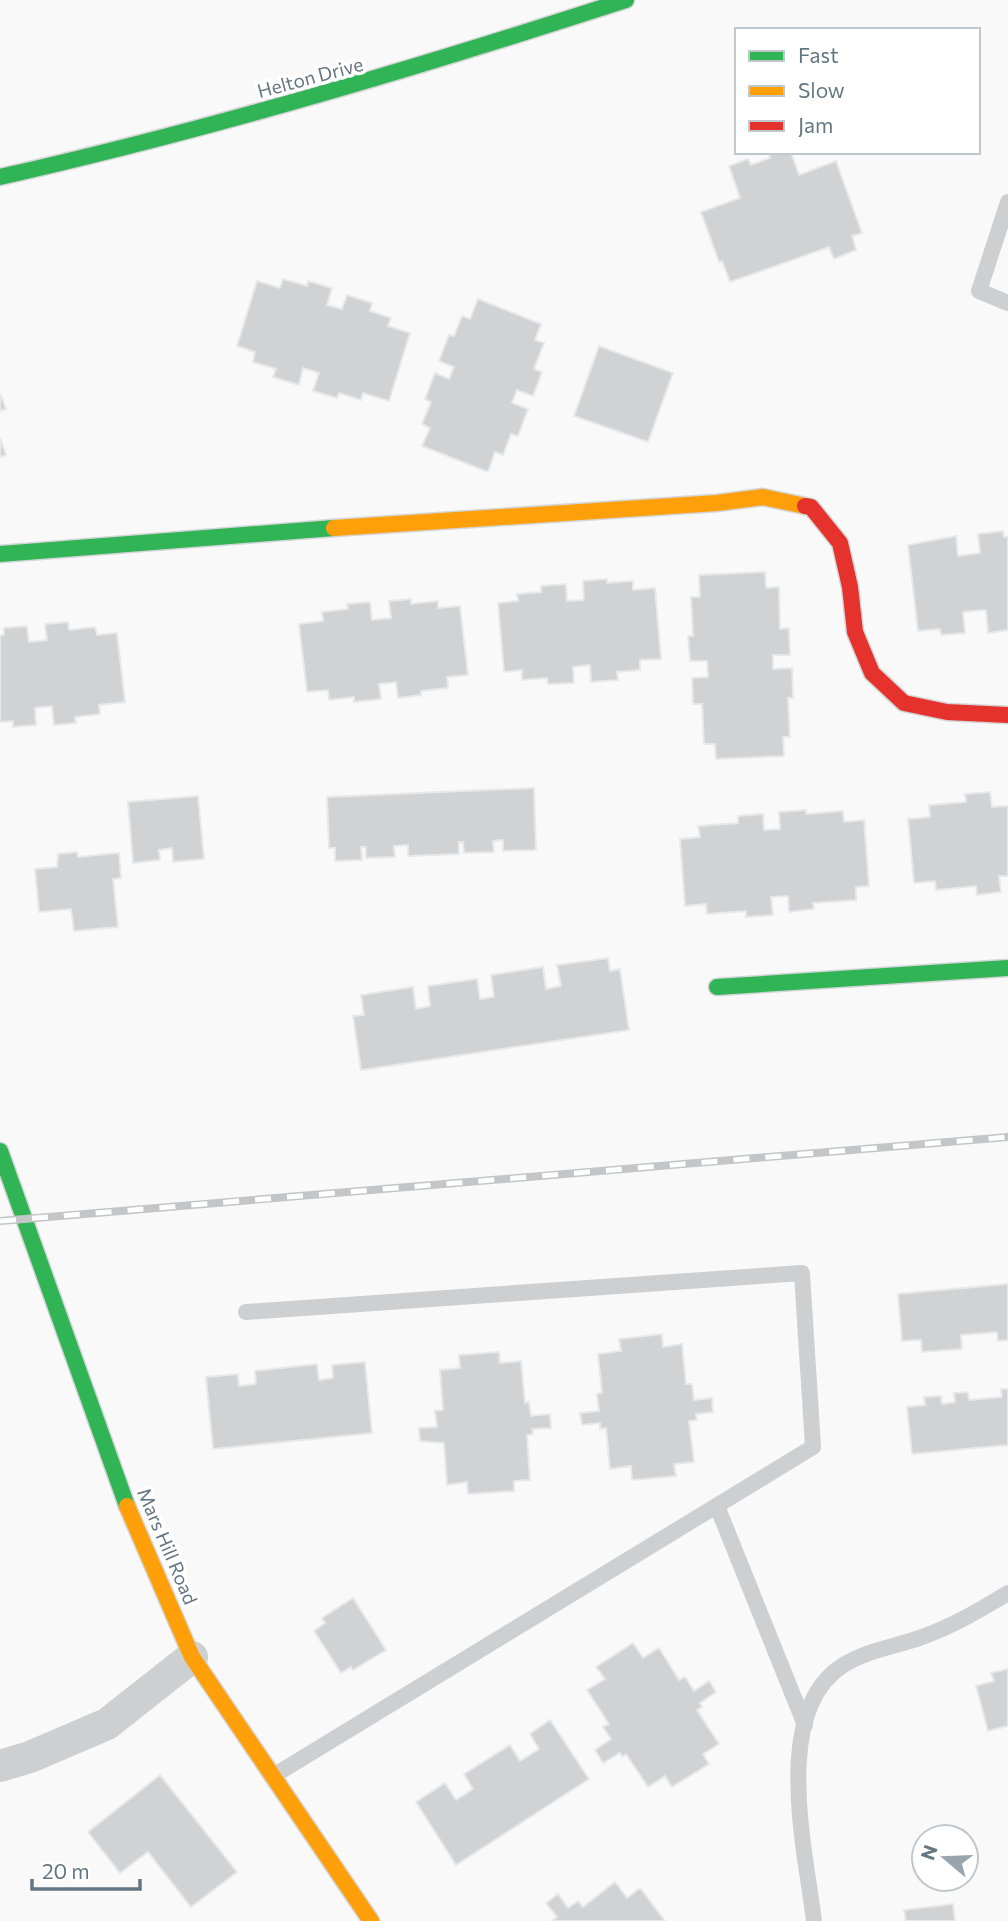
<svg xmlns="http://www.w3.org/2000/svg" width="1008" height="1921" font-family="Commissioner,sans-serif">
<rect width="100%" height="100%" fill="#f9f9f9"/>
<path fill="#d0d2d3" stroke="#e8e8e8" stroke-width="2" d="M 768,152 L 791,152 L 799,175 L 836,161 L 862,233 L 852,236 L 856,250 L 834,259 L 829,247 L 730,282 L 722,261 L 719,262 L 701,212 L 740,198 L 729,166 L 748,159 L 751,165 L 770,158 Z
M 283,279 L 307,286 L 308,281 L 332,288 L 327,305 L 342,309 L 347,295 L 372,303 L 370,311 L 391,318 L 388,326 L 410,333 L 389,401 L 363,393 L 361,400 L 339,393 L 337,398 L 313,391 L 319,373 L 303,368 L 299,385 L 273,377 L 276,369 L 253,362 L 255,352 L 237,346 L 257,281 L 280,288 Z
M 478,299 L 541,324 L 535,340 L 544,343 L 534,369 L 542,372 L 533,396 L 517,390 L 512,403 L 528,409 L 518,436 L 511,434 L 503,455 L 495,452 L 488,472 L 422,446 L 430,428 L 422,424 L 431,402 L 425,399 L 435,373 L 449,379 L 454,367 L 439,361 L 449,335 L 454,336 L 462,316 L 470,319 Z
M 599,346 L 673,373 L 648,442 L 574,416 Z
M 0,394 L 6,409 L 0,411 Z
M 0,438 L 6,455 L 0,457 Z
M 1003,531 L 1004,537 L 1008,537 L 1008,630 L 988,633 L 986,610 L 963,612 L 965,633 L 941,635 L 940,629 L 918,631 L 908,545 L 956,536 L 958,556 L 980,553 L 978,534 Z
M 765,572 L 766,588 L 779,587 L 780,629 L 789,628 L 790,655 L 773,655 L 773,669 L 792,668 L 793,698 L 788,698 L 790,737 L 783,737 L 784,756 L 716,759 L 715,744 L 704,744 L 702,704 L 693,704 L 692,678 L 708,677 L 707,661 L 690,661 L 688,636 L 693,636 L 691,597 L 700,597 L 699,575 Z
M 607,579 L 607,583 L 633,581 L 633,590 L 655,588 L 661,659 L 640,660 L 640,670 L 617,672 L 618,680 L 591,682 L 590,665 L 573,667 L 574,683 L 548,684 L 547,678 L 522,680 L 522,670 L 504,672 L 498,603 L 518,601 L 517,594 L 541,592 L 541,586 L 566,584 L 567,601 L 584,600 L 583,581 Z
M 411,599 L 411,604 L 438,601 L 438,608 L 460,606 L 468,675 L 447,677 L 448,688 L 421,691 L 421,695 L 398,698 L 396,682 L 379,684 L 381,699 L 354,702 L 354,697 L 329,700 L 328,690 L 307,692 L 299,624 L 323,621 L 322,612 L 348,609 L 347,604 L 370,602 L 372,620 L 391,618 L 389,601 Z
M 68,622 L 69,630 L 95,627 L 97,635 L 117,633 L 125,702 L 99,705 L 100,714 L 75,717 L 76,723 L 54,725 L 52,706 L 35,708 L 36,725 L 13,727 L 13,721 L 0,722 L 0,636 L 4,635 L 4,628 L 27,626 L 29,642 L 47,640 L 45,624 Z
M 534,788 L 536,850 L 503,851 L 503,840 L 493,841 L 494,852 L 464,853 L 463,842 L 459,842 L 459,854 L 408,856 L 408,845 L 394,846 L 395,857 L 366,858 L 366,847 L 361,847 L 362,860 L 335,861 L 335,848 L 329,848 L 327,797 Z
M 990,792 L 992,807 L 1008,806 L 1008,876 L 999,876 L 1001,892 L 977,895 L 976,886 L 936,890 L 935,881 L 914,883 L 908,819 L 930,817 L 929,805 L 966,802 L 965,794 Z
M 198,796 L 204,859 L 173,862 L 172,848 L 159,850 L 160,860 L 133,863 L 128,802 Z
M 806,810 L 806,814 L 843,811 L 844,822 L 864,820 L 869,886 L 856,887 L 856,900 L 813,903 L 814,909 L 789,912 L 788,896 L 771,897 L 773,915 L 746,917 L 746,911 L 707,914 L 706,904 L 685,906 L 680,839 L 700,837 L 698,826 L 738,823 L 738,816 L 763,814 L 764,830 L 780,829 L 779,812 Z
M 77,852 L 78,857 L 119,853 L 121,878 L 113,879 L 118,927 L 74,931 L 71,909 L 39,912 L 35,869 L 57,867 L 58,854 Z
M 608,958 L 610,971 L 620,969 L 629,1030 L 361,1070 L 353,1016 L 364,1015 L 361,995 L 413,987 L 416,1009 L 430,1006 L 428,986 L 477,979 L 480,999 L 494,997 L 491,975 L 543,967 L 546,989 L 561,986 L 557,965 Z
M 1008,1284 L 1008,1340 L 998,1341 L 997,1332 L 961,1335 L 962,1349 L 922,1352 L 921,1340 L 902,1341 L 898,1294 Z
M 662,1334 L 663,1347 L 682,1344 L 686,1384 L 692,1384 L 694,1400 L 712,1398 L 713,1412 L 696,1414 L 697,1420 L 689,1421 L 694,1462 L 674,1464 L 676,1476 L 632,1480 L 631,1466 L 610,1469 L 606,1428 L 600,1429 L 600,1423 L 582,1425 L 580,1413 L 599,1411 L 597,1394 L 602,1393 L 598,1354 L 621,1351 L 619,1339 Z
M 499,1352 L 500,1363 L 521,1361 L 525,1403 L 529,1402 L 531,1416 L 550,1414 L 551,1428 L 532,1429 L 533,1434 L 527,1435 L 530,1480 L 514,1481 L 514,1491 L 468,1494 L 467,1482 L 447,1485 L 444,1443 L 420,1441 L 419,1428 L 437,1427 L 435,1411 L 443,1410 L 440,1370 L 460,1368 L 459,1355 Z
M 365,1362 L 372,1433 L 213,1449 L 206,1377 L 238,1374 L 239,1386 L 256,1384 L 255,1371 L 317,1364 L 319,1380 L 333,1378 L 332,1365 Z
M 1001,1389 L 1008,1389 L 1008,1445 L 912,1454 L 907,1407 L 925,1405 L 924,1397 L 941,1396 L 942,1404 L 955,1402 L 954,1393 L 968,1392 L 969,1400 L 1002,1397 Z
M 353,1598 L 386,1650 L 353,1670 L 351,1667 L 341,1673 L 314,1631 L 325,1623 L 322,1618 Z
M 633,1643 L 643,1658 L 659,1648 L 679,1680 L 685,1677 L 694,1691 L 709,1681 L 716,1692 L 700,1703 L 702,1707 L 697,1710 L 719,1744 L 703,1754 L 709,1764 L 672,1787 L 665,1776 L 648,1787 L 626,1754 L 622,1757 L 620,1753 L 603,1763 L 595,1750 L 611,1739 L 603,1727 L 609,1724 L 587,1690 L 605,1679 L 596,1667 Z
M 1008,1669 L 1008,1726 L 988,1731 L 976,1686 L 994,1681 L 991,1673 Z
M 550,1720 L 589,1779 L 456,1865 L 416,1802 L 445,1783 L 456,1800 L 473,1789 L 464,1774 L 510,1745 L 520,1761 L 539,1749 L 530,1734 Z
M 160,1775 L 237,1872 L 191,1907 L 148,1852 L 120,1873 L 88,1832 Z
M 615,1882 L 627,1898 L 640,1888 L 665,1921 L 552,1921 L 557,1917 L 546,1903 L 558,1894 L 568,1908 L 578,1901 L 583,1907 Z
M 953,1904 L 955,1921 L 906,1921 L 904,1910 Z"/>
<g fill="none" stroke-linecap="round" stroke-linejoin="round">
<g stroke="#d5d6d7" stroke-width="19">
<path id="fast" d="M 0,177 C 212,129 419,67 626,0
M 0,554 L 334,528
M 717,987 L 1008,968
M 0,1151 L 127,1506"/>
</g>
<g stroke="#d5d6d7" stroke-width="19">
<path id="slow" d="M 334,528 L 717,503 L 763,497 L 805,506
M 127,1506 L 192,1657 L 371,1921"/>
</g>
<g stroke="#d5d6d7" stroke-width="19">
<path id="jam" d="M 805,506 L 811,507 L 840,543 L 850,587 L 855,632 L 872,673 L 904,703 L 947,712 L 1008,715"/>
</g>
<path stroke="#cecfd0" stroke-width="16" d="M 1008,202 L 979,291 L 1008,303
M 246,1312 L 802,1273 L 813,1447 L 273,1776
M 717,1506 L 805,1725
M 814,1921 C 806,1853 771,1712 842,1666 C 867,1650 895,1647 922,1637 C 953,1626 980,1610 1008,1593"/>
<path stroke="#cecfd0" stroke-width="32" d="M 0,1766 L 30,1757 L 107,1724 L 192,1657"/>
<use href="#fast" stroke="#30b455" stroke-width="16"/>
<use href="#slow" stroke="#ff9f0a" stroke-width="16"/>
<use href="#jam" stroke="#e5322d" stroke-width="16"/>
<g stroke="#c3c5c6" stroke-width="8">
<path id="rail" d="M 0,1221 L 1008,1137"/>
</g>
<use href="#rail" stroke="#fff" stroke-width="5" stroke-dasharray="16" stroke-linecap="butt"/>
</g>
<g text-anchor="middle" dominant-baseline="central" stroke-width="7" stroke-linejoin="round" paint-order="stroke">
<g font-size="19" fill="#657683" stroke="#fff">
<text transform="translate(310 77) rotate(-15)">Helton Drive</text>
<text transform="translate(168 1546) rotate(67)">Mars Hill Road</text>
</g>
</g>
<rect x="735" y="28" width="245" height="126" fill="#ffffff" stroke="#c1c8cd" stroke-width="2"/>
<rect x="749" y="51" width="35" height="10" fill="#30b455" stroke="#c1c8cd" stroke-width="2"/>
<text x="798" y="63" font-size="21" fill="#657683">Fast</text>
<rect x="749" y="86" width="35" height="10" fill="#ff9f0a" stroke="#c1c8cd" stroke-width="2"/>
<text x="798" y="98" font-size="21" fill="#657683">Slow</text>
<rect x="749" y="121" width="35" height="10" fill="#e5322d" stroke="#c1c8cd" stroke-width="2"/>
<text x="798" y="133" font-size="21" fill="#657683">Jam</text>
<g transform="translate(945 1858) rotate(289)"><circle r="33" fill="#ffffff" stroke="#c1c8cd" stroke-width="2"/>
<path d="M0-5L12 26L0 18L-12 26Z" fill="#99a4ac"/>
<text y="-10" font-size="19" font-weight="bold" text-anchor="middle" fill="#657683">N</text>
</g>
<path d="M32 1879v10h108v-10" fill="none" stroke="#657683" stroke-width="3.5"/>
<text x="42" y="1879" font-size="21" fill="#657683" stroke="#ffffff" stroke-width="5" paint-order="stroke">20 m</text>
</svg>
